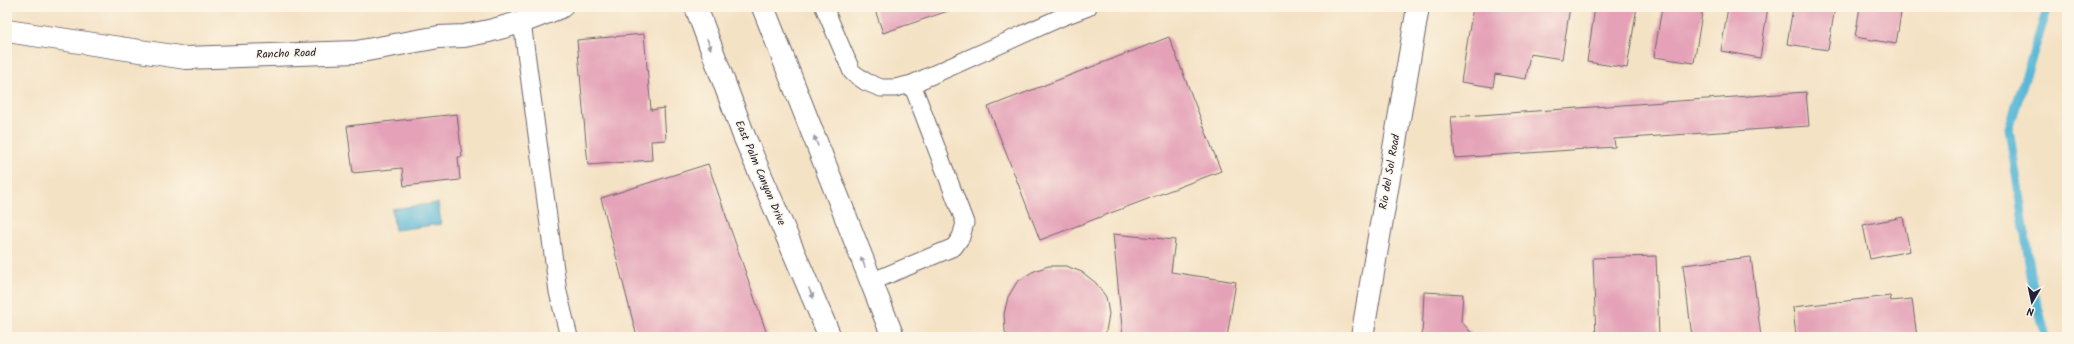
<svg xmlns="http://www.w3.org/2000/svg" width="2074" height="344" font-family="Kalam,sans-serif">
<rect width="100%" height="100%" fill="#fcf5e5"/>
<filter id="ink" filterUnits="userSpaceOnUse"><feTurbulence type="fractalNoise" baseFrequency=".025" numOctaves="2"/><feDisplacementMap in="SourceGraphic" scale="8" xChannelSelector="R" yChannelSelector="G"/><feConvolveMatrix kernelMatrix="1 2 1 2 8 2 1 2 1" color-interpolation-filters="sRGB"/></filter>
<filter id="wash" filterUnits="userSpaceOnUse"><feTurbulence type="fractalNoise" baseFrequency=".012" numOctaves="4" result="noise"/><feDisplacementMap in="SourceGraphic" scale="16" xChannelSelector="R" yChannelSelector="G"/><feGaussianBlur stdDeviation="0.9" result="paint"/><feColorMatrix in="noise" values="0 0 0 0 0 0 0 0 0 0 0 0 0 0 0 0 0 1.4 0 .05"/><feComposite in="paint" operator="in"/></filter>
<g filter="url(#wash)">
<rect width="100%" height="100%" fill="#f4e2c5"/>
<path fill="#58b8d7" stroke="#3d6d89" d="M 438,203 L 441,224 L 395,230 L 392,209 Z"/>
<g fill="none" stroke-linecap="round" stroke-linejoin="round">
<path stroke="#58b8d7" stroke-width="9" d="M 2046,337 L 2033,288 L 2009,128 L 2048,7"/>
</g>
<g id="blocks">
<path fill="#e4a1b7" d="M 874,7 L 960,7 L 883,33 Z
M 1473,7 L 1570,7 L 1562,59 L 1530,54 L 1526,79 L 1495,74 L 1493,87 L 1461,82 Z
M 1595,7 L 1637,7 L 1627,68 L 1587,62 Z
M 1662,7 L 1703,7 L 1694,63 L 1654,57 Z
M 1728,7 L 1768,7 L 1760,58 L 1721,51 Z
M 1793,7 L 1835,7 L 1828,50 L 1787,44 Z
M 1860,7 L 1902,7 L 1896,44 L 1855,37 Z
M 644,34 L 651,110 L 664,108 L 666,140 L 651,141 L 652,160 L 588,165 L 577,40 Z
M 1169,37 L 1221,171 L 1040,240 L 988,107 Z
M 1806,92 L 1809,126 L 1614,139 L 1615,147 L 1455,158 L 1451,117 Z
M 457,114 L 462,157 L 458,157 L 460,180 L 404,186 L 402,168 L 353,173 L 347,126 Z
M 708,164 L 768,337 L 637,337 L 601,198 Z
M 1903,217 L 1910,251 L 1870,259 L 1863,225 Z
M 1113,234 L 1175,240 L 1171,272 L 1236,282 L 1227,337 L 1123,337 Z
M 1656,256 L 1659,337 L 1596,337 L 1593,258 Z
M 1751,257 L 1761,337 L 1692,337 L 1683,265 Z
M 1048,266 L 1066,266 L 1082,272 L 1096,283 L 1106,297 L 1109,314 L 1105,337 L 1008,337 L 1005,332 L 1004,314 L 1008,297 L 1017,282 L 1032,272 Z
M 1424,292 L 1463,294 L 1461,321 L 1475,337 L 1422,337 Z
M 1890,296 L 1891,301 L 1912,299 L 1917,337 L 1796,337 L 1793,307 Z"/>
</g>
</g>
<g filter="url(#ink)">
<use href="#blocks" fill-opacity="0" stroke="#6c656b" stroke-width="1"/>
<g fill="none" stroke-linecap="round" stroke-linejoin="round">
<g stroke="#6c656b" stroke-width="19">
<path id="lane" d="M 824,7 L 852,72 L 866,82 L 881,88 L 895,88 L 912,84 L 1064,16 L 1088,7
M 522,22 L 558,292 L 569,337
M 871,282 L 954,247 L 961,237 L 965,223 L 912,84"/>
</g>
<g stroke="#6c656b" stroke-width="24">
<path id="street" d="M 7,31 L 186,58 L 356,52 L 439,37 L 464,36 L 489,31 L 522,22 L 561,7
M 1362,337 L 1418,7"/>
</g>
<g stroke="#6c656b" stroke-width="24">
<path id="primary" d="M 696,7 L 744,136 L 830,337
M 763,7 L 893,337"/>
</g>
<use href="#lane" stroke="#fff" stroke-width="17"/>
<use href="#street" stroke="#fff" stroke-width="22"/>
<use href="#primary" stroke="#fff" stroke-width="22"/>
</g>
<defs><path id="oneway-solid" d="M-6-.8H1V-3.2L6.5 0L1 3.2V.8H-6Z"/></defs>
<g fill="#9c9ca7">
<use href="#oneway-solid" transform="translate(709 44) rotate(70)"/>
<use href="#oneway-solid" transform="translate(816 141) rotate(-111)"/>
<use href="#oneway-solid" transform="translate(863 262) rotate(-111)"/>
<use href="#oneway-solid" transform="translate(811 293) rotate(67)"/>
</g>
</g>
<g text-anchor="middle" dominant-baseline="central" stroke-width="3" stroke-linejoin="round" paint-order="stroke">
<g font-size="11" fill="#22223b" stroke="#fcf5e5">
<text transform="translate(286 54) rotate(-2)">Rancho Road</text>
<text transform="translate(1390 172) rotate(-80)">Rio del Sol Road</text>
<text transform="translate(760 173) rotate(67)">East Palm Canyon Drive</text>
</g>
</g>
<rect width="2074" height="344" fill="none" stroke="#fcf5e5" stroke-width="24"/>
<g transform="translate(2032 302) rotate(189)" stroke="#fcf5e5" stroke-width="3" paint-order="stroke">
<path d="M0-3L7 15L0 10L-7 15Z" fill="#22223b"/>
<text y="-6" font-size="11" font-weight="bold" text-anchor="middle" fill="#22223b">N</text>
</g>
</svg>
